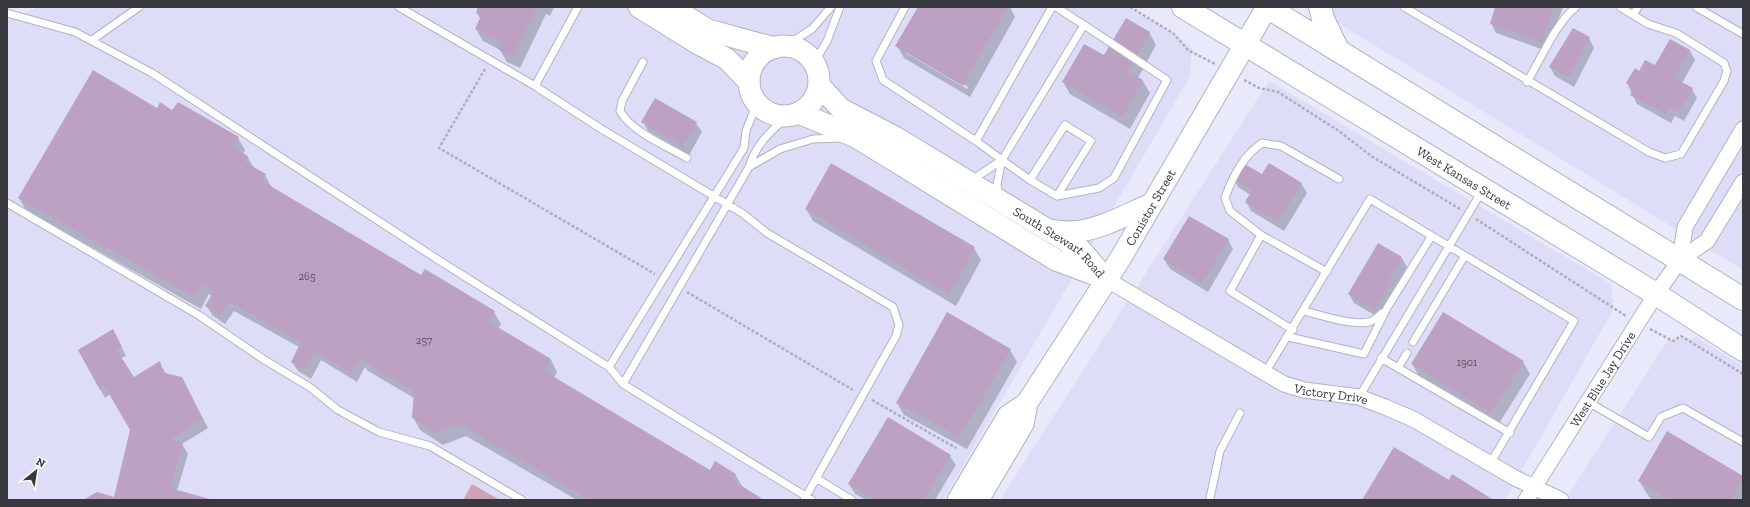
<svg xmlns="http://www.w3.org/2000/svg" width="1750" height="507" font-family="'Zilla Slab',serif">
<rect width="100%" height="100%" fill="#e9e9fc"/>
<path fill="#ddddf7" d="M 38,7 L 1127,7 L 1173,33 L 1192,48 L 1190,76 L 943,500 L 500,500 L 472,484 L 463,500 L 7,500 L 7,20 Z
M 1312,7 L 1743,7 L 1743,270 Z
M 1269,81 L 1611,284 L 1613,310 L 1505,500 L 1000,500 Z
M 1697,338 L 1743,366 L 1743,500 L 1565,500 L 1668,340 Z"/>
<path fill="#cea3b4" d="M 472,484 L 500,500 L 463,500 Z"/>
<path fill="#0003" fill-rule="evenodd" d="M 479,7 L 554,7 L 550,16 L 546,14 L 520,68 L 507,62 L 500,50 L 483,41 L 476,29 L 481,20 L 477,13 Z
M 920,7 L 1010,7 L 1015,17 L 970,97 L 904,58 L 897,46 ZM 906,51 L 968,87 L 967,89 L 906,53 Z
M 1496,7 L 1563,7 L 1547,51 L 1496,33 L 1491,23 Z
M 1149,32 L 1156,45 L 1138,78 L 1143,81 L 1150,93 L 1130,129 L 1070,94 L 1063,82 L 1104,57 Z
M 1589,38 L 1594,48 L 1574,87 L 1555,76 L 1550,67 Z
M 1670,40 L 1690,51 L 1695,60 L 1682,83 L 1692,89 L 1697,98 L 1684,121 L 1675,116 L 1671,123 L 1637,104 L 1627,83 L 1639,72 L 1655,67 Z
M 157,110 L 172,112 L 238,138 L 245,150 L 243,154 L 247,156 L 254,168 L 265,175 L 272,188 L 422,276 L 494,312 L 501,324 L 498,329 L 551,360 L 557,372 L 554,378 L 711,472 L 735,474 L 742,486 L 760,500 L 577,500 L 466,436 L 443,445 L 420,430 L 413,417 L 414,398 L 368,371 L 365,367 L 357,382 L 321,360 L 311,379 L 298,371 L 292,362 L 299,347 L 234,311 L 225,324 L 212,315 L 207,306 L 212,296 L 209,294 L 201,309 L 26,210 L 19,198 Z
M 643,122 L 696,123 L 702,132 L 689,155 L 648,131 Z
M 1262,175 L 1301,183 L 1307,193 L 1284,231 L 1251,211 L 1246,202 L 1250,195 L 1238,187 L 1233,178 Z
M 806,209 L 974,248 L 981,260 L 956,306 L 813,221 Z
M 1228,240 L 1233,249 L 1208,292 L 1170,269 L 1164,259 Z
M 1402,258 L 1407,267 L 1395,287 L 1397,291 L 1381,319 L 1354,303 L 1349,294 Z
M 118,340 L 126,356 L 121,358 L 134,378 L 159,362 L 166,374 L 186,387 L 208,428 L 182,444 L 188,454 L 177,491 L 211,500 L 86,500 L 114,499 L 131,430 L 110,394 L 105,398 L 79,351 Z
M 1010,350 L 1017,362 L 967,449 L 904,415 L 897,403 Z
M 1523,362 L 1530,374 L 1498,425 L 1419,376 L 1412,364 Z
M 1394,448 L 1449,481 L 1452,475 L 1492,500 L 1363,500 Z
M 950,456 L 956,465 L 935,500 L 866,500 L 855,494 L 849,484 Z
M 1743,477 L 1743,500 L 1653,500 L 1649,497 L 1639,481 Z"/>
<path fill="#bca1c3" d="M 478,7 L 537,7 L 513,57 L 499,50 L 503,43 L 475,29 L 481,16 L 476,13 Z
M 918,7 L 1007,7 L 963,86 L 895,46 Z
M 1495,7 L 1554,7 L 1542,42 L 1490,24 Z
M 1126,18 L 1150,32 L 1128,72 L 1143,80 L 1123,117 L 1062,82 L 1084,44 L 1104,55 Z
M 1573,28 L 1590,37 L 1569,78 L 1549,67 Z
M 1670,39 L 1690,50 L 1674,78 L 1693,88 L 1679,112 L 1670,107 L 1666,114 L 1630,95 L 1634,88 L 1626,83 L 1635,68 L 1639,71 L 1645,60 L 1655,65 Z
M 93,70 L 157,108 L 160,102 L 172,110 L 178,102 L 239,137 L 233,147 L 248,156 L 245,162 L 266,174 L 262,181 L 421,275 L 425,269 L 495,311 L 489,322 L 551,359 L 544,371 L 710,470 L 715,461 L 736,474 L 732,480 L 761,498 L 760,500 L 590,500 L 459,424 L 435,433 L 412,418 L 414,391 L 360,359 L 351,373 L 315,351 L 305,371 L 291,362 L 301,342 L 229,302 L 219,316 L 205,306 L 214,291 L 202,284 L 194,297 L 18,198 Z
M 655,98 L 697,122 L 683,146 L 641,122 Z
M 1241,162 L 1262,174 L 1269,163 L 1302,183 L 1278,222 L 1245,202 L 1252,190 L 1231,178 Z
M 831,163 L 975,247 L 949,295 L 805,209 Z
M 1189,216 L 1229,239 L 1202,283 L 1163,259 Z
M 1378,243 L 1402,257 L 1389,279 L 1392,281 L 1375,310 L 1348,294 Z
M 947,312 L 1011,349 L 960,437 L 896,403 Z
M 1443,312 L 1524,361 L 1491,413 L 1411,364 Z
M 113,329 L 122,347 L 116,349 L 134,377 L 160,361 L 164,373 L 182,377 L 203,419 L 171,439 L 183,444 L 170,488 L 213,500 L 83,500 L 97,492 L 114,497 L 130,430 L 104,385 L 100,390 L 78,350 Z
M 888,417 L 951,455 L 924,500 L 875,500 L 848,484 Z
M 1667,431 L 1743,476 L 1743,479 L 1731,500 L 1670,500 L 1638,481 Z
M 1394,447 L 1449,480 L 1452,474 L 1492,499 L 1362,500 Z"/>
<g fill="none" stroke-linecap="round" stroke-linejoin="round">
<g stroke="#b2b2c4" stroke-width="9">
<path id="lane" d="M 399,7 L 535,86 L 603,130 L 742,213 L 767,233 L 893,307 L 899,325 L 896,336 L 804,500
M 905,7 L 876,61 L 883,80 L 976,141 L 1052,7
M 1404,7 L 1649,152 L 1665,158 L 1681,154 L 1724,81 L 1727,71 L 1724,63 L 1676,33 L 1648,24 L 1620,7
M 1696,7 L 1743,34
M 7,13 L 75,32 L 152,73 L 440,261 L 609,367 L 623,384 L 812,500
M 1633,15 L 1638,7
M 92,40 L 139,7
M 785,46 L 812,29 L 831,7
M 643,62 L 622,101 L 620,111 C 633,133 665,145 687,158
M 814,63 L 827,41 L 840,7
M 1527,82 C 1542,58 1554,25 1576,7
M 535,86 L 578,7
M 976,141 L 1002,160 L 1084,25 L 1056,7
M 1002,160 L 1030,180
M 749,167 L 780,149 L 813,139 L 840,138
M 972,180 L 1002,160 L 997,184 L 999,196
M 1057,196 L 1091,141 L 1065,125 L 1030,180 L 1057,196 L 1099,188 L 1114,178 L 1167,80 L 1084,25
M 7,203 L 200,316 L 263,359 L 311,388 L 338,410 L 379,432 L 430,446 L 522,500
M 1261,235 L 1230,211 L 1225,198 C 1232,178 1244,155 1262,143 L 1281,146 L 1339,179
M 1304,311 C 1321,315 1353,326 1369,322 C 1374,321 1378,317 1382,313
M 1293,330 L 1230,291 L 1261,235 L 1327,272
M 1289,337 L 1364,354 L 1387,308 L 1431,237
M 1413,342 L 1464,257
M 1381,358 L 1510,433
M 609,367 L 744,148 L 746,131 L 757,103
M 1398,368 L 1407,353
M 1265,373 L 1370,199 L 1574,321 L 1490,464
M 623,384 L 749,167 C 756,144 770,132 788,116
M 1359,397 L 1482,191
M 1588,402 L 1649,437 L 1661,417 L 1683,408 L 1743,442
M 816,478 L 852,500
M 1210,498 L 1220,451 L 1240,413"/>
</g>
<g stroke="#b2b2c4" stroke-width="17">
<g id="street">
<path d="M 1680,260 L 1685,227 L 1743,129"/>
<path id="s1" d="M 1106,279 L 1284,384 L 1304,390 L 1359,397 L 1385,407 L 1413,419 L 1515,478 L 1561,500"/>
<path id="s2" d="M 1526,500 L 1656,294 L 1680,260 L 1707,241 L 1743,182"/>
</g>
</g>
<g stroke="#b2b2c4" stroke-width="23">
<g id="secondary">
<path d="M 639,7 L 697,43 L 727,59 L 749,82"/>
<path d="M 671,7 L 708,30 L 774,48"/>
<circle cx="784" cy="81" r="35"/>
<path id="s3" d="M 819,85 L 841,109 L 895,137 L 1081,250 L 1104,277"/>
<path d="M 799,113 L 856,137 L 1056,260 L 1106,279"/>
<path d="M 1048,230 C 1055,231 1063,232 1070,232 C 1098,231 1126,215 1151,204"/>
<path d="M 958,500 L 1008,416 L 1027,403"/>
<path id="s4" d="M 978,500 L 1023,424 L 1027,403 L 1120,259 L 1267,7"/>
</g>
</g>
<g stroke="#b2b2c4" stroke-width="24">
<g id="highway">
<path id="s5" d="M 1183,7 L 1656,294 L 1743,350"/>
<path d="M 1267,7 L 1743,299"/>
<path d="M 1320,7 L 1323,19 L 1338,50"/>
</g>
</g>
<path stroke="#aeaebd" stroke-width="2.5" stroke-dasharray="3 2" stroke-linecap="butt" d="M 1130,7 L 1173,33 L 1188,50 L 1215,64
M 485,69 L 439,148 L 655,274
M 1244,80 L 1259,88 L 1278,92 L 1339,131 L 1371,156 L 1460,209
M 1476,219 L 1626,316
M 687,292 L 853,390
M 1650,329 L 1673,341 L 1681,336 L 1743,374
M 872,400 L 956,448"/>
<use href="#lane" stroke="#fff" stroke-width="7"/>
<use href="#street" stroke="#fff" stroke-width="15"/>
<use href="#secondary" stroke="#fff" stroke-width="21"/>
<use href="#highway" stroke="#fff" stroke-width="22"/>
</g>
<g text-anchor="middle" dominant-baseline="central" stroke-width="3.5" stroke-linejoin="round" paint-order="stroke">
<g font-size="11" fill="#595260">
<text x="307" y="276">265</text>
<text x="424" y="340">257</text>
<text x="1467" y="362">1901</text>
</g>
<g font-size="13" fill="#38383f" stroke="#fff">
<text stroke="none"><textPath href="#s5" startOffset="329">West Kansas Street</textPath></text>
<text stroke="none"><textPath href="#s4" startOffset="341">Conistor Street</textPath></text>
<text stroke="none"><textPath href="#s3" startOffset="289">South Stewart Road</textPath></text>
<text stroke="none"><textPath href="#s2" startOffset="143">West Blue Jay Drive</textPath></text>
<text stroke="none"><textPath href="#s1" startOffset="255">Victory Drive</textPath></text>
</g>
</g>
<rect width="1750" height="507" fill="none" stroke="#38383f" stroke-width="16"/>
<g transform="translate(36 471) rotate(30)" stroke="#ffffff" stroke-width="3" paint-order="stroke">
<path d="M0-3L7 15L0 10L-7 15Z" fill="#38383f"/>
<text y="-6" font-size="11" font-weight="bold" text-anchor="middle" fill="#38383f">N</text>
</g>
</svg>
